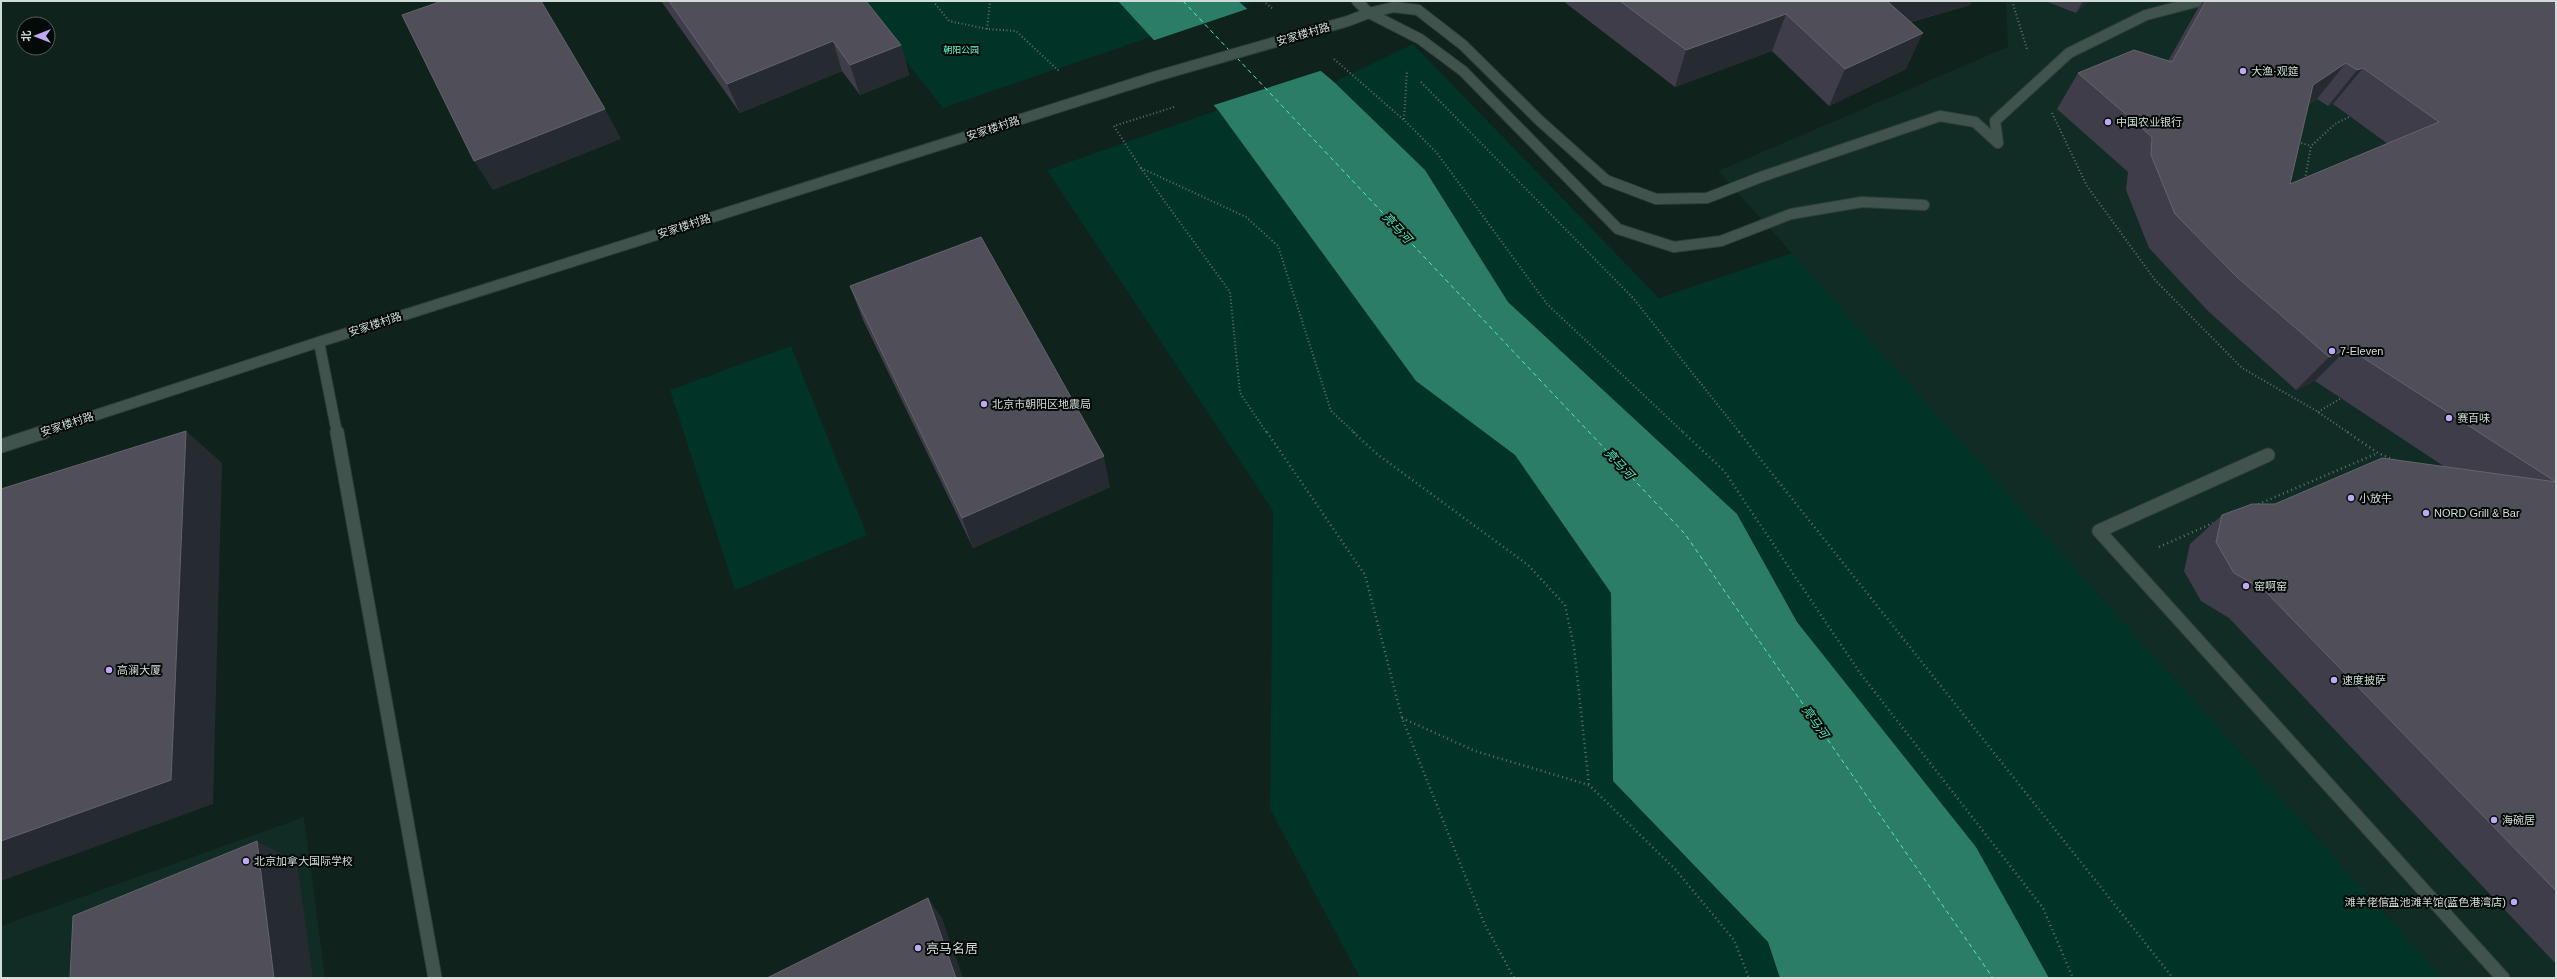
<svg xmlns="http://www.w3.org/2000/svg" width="2557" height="979" font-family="Helvetica,'Noto Sans SC',sans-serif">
<rect width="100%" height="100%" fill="#10221c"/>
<path fill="#112c24" d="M 2006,1 L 2556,1 L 2556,978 L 2443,978 L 1718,171 L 2008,47 Z
M 304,817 L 325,978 L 1,978 L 1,926 Z"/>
<path fill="#013327" d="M 858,1 L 1256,1 L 943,108 Z
M 1413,44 L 1659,298 L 1792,253 L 2443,978 L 2049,978 L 1976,847 L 1797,622 L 1737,514 L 1508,302 L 1425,170 L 1334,82 Z
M 1218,110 L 1416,381 L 1515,455 L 1611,593 L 1613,781 L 1768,942 L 1780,978 L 1360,978 L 1270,809 L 1273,511 L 1047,170 Z
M 791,346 L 867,535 L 735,590 L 670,390 Z"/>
<path fill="#2c7d67" d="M 1118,1 L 1238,1 L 1334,82 L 1425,170 L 1508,302 L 1737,514 L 1797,622 L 1976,847 L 2049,978 L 1780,978 L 1768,942 L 1613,781 L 1611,593 L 1515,455 L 1416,381 L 1218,110 Z"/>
<path fill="#10221c" d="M 1250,8 L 1323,70 L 1211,106 L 1152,41 Z"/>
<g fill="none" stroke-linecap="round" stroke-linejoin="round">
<path stroke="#56e8c1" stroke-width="1" stroke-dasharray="4.5 3.5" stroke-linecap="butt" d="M 1183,1 L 1229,50
M 1237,58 L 1685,534 L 1993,978"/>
<g stroke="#323d39" stroke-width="12">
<path id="lane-far1" d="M 1357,1 L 1369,13 L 1420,39 L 1463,71 L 1618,229 L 1674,247 L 1721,241 L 1791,214 L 1862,202 L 1924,205
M 1369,13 L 1394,7 L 1418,10 L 1463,45 L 1540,121 L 1606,180 L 1656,199 L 1707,198 L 1761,177 L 1940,116 L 1975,122 L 1998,143
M 1998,143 L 1995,121 L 2069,53 L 2146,15 L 2200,1"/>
</g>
<g stroke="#323d39" stroke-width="15">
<path id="lane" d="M 2268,455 L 2099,531 L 2503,978"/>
</g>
<g stroke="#323d39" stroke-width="12">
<path id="street-far1" d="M 1348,21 L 1369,13
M 319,342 L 337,433
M 41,433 L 319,342 L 1157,76"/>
</g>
<g stroke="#323d39" stroke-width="15">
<path id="street" d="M 337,432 L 435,978
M 1,446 L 44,432"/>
</g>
<path stroke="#62716b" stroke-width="2" stroke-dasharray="1 2.5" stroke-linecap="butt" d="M 933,1 L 949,21 L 987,29 L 1016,31 L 1060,72
M 1263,1 L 1273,9
M 2012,1 L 2027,49
M 987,29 L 990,1
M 1334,59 L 1404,120 L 1437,153 L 1547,304 L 1684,433
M 1421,82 L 1633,298 L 1740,433
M 1174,107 L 1114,126 L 1140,167 L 1230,292 L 1240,393 L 1267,433
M 2052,113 L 2087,186 L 2155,280 L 2242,368 L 2318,412 L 2349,433
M 1404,119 L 1407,70
M 2298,142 L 2311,146
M 1141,168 L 1246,217 L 1278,246 L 1331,411 L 1355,433
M 2305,179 L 2311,146 L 2335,124 L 2353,115
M 2318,412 L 2343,397"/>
<path stroke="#62716b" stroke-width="2.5" stroke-dasharray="1 3.5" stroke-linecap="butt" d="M 1267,432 L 1365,575 L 1402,718 L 1484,923 L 1514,978
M 1353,432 L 1377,454 L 1528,565 L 1565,605 L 1574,647 L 1589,785
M 1683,432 L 1724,471 L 1860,673 L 2043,908 L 2073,978
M 1739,432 L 2173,978
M 2347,432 L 2378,453 L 2394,460
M 2254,506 L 2378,453
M 2159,547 L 2213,523
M 1402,718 L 1475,751 L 1589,785 L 1675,869 L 1734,940 L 1749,978"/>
<use href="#lane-far1" stroke="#40544d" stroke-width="10"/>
<use href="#lane" stroke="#40544d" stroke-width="13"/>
<use href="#street-far1" stroke="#40544d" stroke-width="10"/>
<use href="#street" stroke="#40544d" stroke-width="13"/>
<g stroke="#323d39" stroke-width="12" stroke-linecap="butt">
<path id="street-bridge" d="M 1157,76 L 1348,21"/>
</g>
<use href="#street-bridge" stroke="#40544d" stroke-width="10"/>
</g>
<path fill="#403d4a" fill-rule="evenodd" d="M 661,1 L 866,1 L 901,45 L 909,75 L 860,95 L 842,71 L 740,113 Z
M 1563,1 L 1972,1 L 1970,5 L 1911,22 L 1906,69 L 1829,106 L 1772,51 L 1675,87 Z
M 2045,1 L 2088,1 L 2076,13 Z
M 2203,1 L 2556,1 L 2556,964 L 2229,618 L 2201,601 L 2184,571 L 2190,544 L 2222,515 L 2275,504 L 2445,467 L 2315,381 L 2296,390 L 2208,311 L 2149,248 L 2126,190 L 2128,172 L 2057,109 L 2078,73 L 2168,61 L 2198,8 ZM 2317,99 L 2328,106 L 2333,104 L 2388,144 L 2290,184 L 2308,105 Z
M 850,286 L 1110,487 L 973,548 L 863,320 Z"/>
<path fill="#262b31" d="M 1881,1 L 1972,1 L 1970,5 L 1867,34 Z
M 2083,1 L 2088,1 L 2076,13 Z
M 1786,14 L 1772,51 L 1675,87 L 1686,50 Z
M 1923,33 L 1906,69 L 1829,106 L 1845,69 Z
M 833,41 L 842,71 L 740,113 L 727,84 Z
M 901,45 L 909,75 L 860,95 L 850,65 Z
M 2346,63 L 2317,99 L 2285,121 L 2313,85 Z
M 2363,68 L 2333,104 L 2328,106 L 2357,70 Z
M 605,109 L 621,139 L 493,190 L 474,161 Z
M 2348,348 L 2315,381 L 2296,390 L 2329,357 Z
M 186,431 L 222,463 L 213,804 L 1,881 L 1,841 Z
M 1104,456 L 1110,487 L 973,548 L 962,518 Z
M 257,841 L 297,862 L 313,978 L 274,978 Z
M 928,898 L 942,918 L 963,978 L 956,978 Z"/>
<path fill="#504e59" stroke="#64646d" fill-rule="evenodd" d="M 442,1 L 541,1 L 605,109 L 474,161 L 402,15 Z
M 669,1 L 866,1 L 901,45 L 850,65 L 833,41 L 727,84 Z
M 1620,1 L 1887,1 L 1923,33 L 1845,69 L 1786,14 L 1686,50 Z
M 2206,1 L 2556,1 L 2556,482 L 2348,348 L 2329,357 L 2237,277 L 2175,214 L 2151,155 L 2152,137 L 2078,73 L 2134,50 L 2172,62 ZM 2346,63 L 2357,70 L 2363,68 L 2439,122 L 2290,184 L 2313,85 Z
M 981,237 L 1104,456 L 962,518 L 850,286 Z
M 186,431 L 171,780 L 1,841 L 1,489 Z
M 2382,458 L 2556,482 L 2556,891 L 2264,590 L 2234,573 L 2216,542 L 2222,515 L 2252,504 L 2275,504 Z
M 257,841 L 274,978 L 70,978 L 73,916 Z
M 928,898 L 956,978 L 767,978 Z"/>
<g fill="#bea9f5" stroke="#040a07" stroke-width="1.5">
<circle cx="2243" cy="71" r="4"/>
<circle cx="2108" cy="122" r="4"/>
<circle cx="2332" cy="351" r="4"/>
<circle cx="984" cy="404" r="4"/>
<circle cx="2449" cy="418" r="4"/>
<circle cx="2351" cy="498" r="4"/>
<circle cx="2426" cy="513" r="4"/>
<circle cx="2246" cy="586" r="4"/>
<circle cx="109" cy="670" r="4"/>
<circle cx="2334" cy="680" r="4"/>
<circle cx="2494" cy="820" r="4"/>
<circle cx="246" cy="861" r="4"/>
<circle cx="2514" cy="902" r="4"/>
<circle cx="918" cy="948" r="4"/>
</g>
<g text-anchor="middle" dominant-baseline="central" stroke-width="4" stroke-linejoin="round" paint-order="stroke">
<g font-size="9" fill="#68f8d0" stroke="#040a07">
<text x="961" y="50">朝阳公园</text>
</g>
<g font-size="11" fill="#d1dcd8" stroke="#040a07">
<text transform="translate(1303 34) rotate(-16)">安家楼村路</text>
<text transform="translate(993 128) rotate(-18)">安家楼村路</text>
<text transform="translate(684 226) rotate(-18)">安家楼村路</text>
<text transform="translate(375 324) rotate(-18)">安家楼村路</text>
<text transform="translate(67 424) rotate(-18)">安家楼村路</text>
</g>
<g font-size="11" fill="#d1dcd8" stroke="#040a07" text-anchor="start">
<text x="2251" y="71">大渔·观筵</text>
<text x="2116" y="122">中国农业银行</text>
<text x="2340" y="351">7-Eleven</text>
<text x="992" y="404">北京市朝阳区地震局</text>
<text x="2457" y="418">赛百味</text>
<text x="2359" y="498">小放牛</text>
<text x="2434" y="513">NORD Grill &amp; Bar</text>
<text x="2254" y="586">窑啊窑</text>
<text x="117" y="670">高澜大厦</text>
<text x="2342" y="680">速度披萨</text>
<text x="2502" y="820">海碗居</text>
<text x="254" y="861">北京加拿大国际学校</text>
<text x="2506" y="902" text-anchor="end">滩羊佬倌盐池滩羊馆(蓝色港湾店)</text>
</g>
<g font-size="12" font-style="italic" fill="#56e8c1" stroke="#040a07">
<text transform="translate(1397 228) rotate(47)">亮马河</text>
<text transform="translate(1619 464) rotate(47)">亮马河</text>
<text transform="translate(1815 722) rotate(55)">亮马河</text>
</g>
<g font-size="13" fill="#d1dcd8" stroke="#040a07" text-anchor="start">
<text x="926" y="948">亮马名居</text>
</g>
</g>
<rect width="2557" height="979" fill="none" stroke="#d1dcd8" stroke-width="4"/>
<g transform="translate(36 36) rotate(270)"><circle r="19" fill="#040a07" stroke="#565e5b"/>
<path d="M0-3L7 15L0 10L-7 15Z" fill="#bea9f5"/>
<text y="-6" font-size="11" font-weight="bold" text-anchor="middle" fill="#d1dcd8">北</text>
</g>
</svg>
